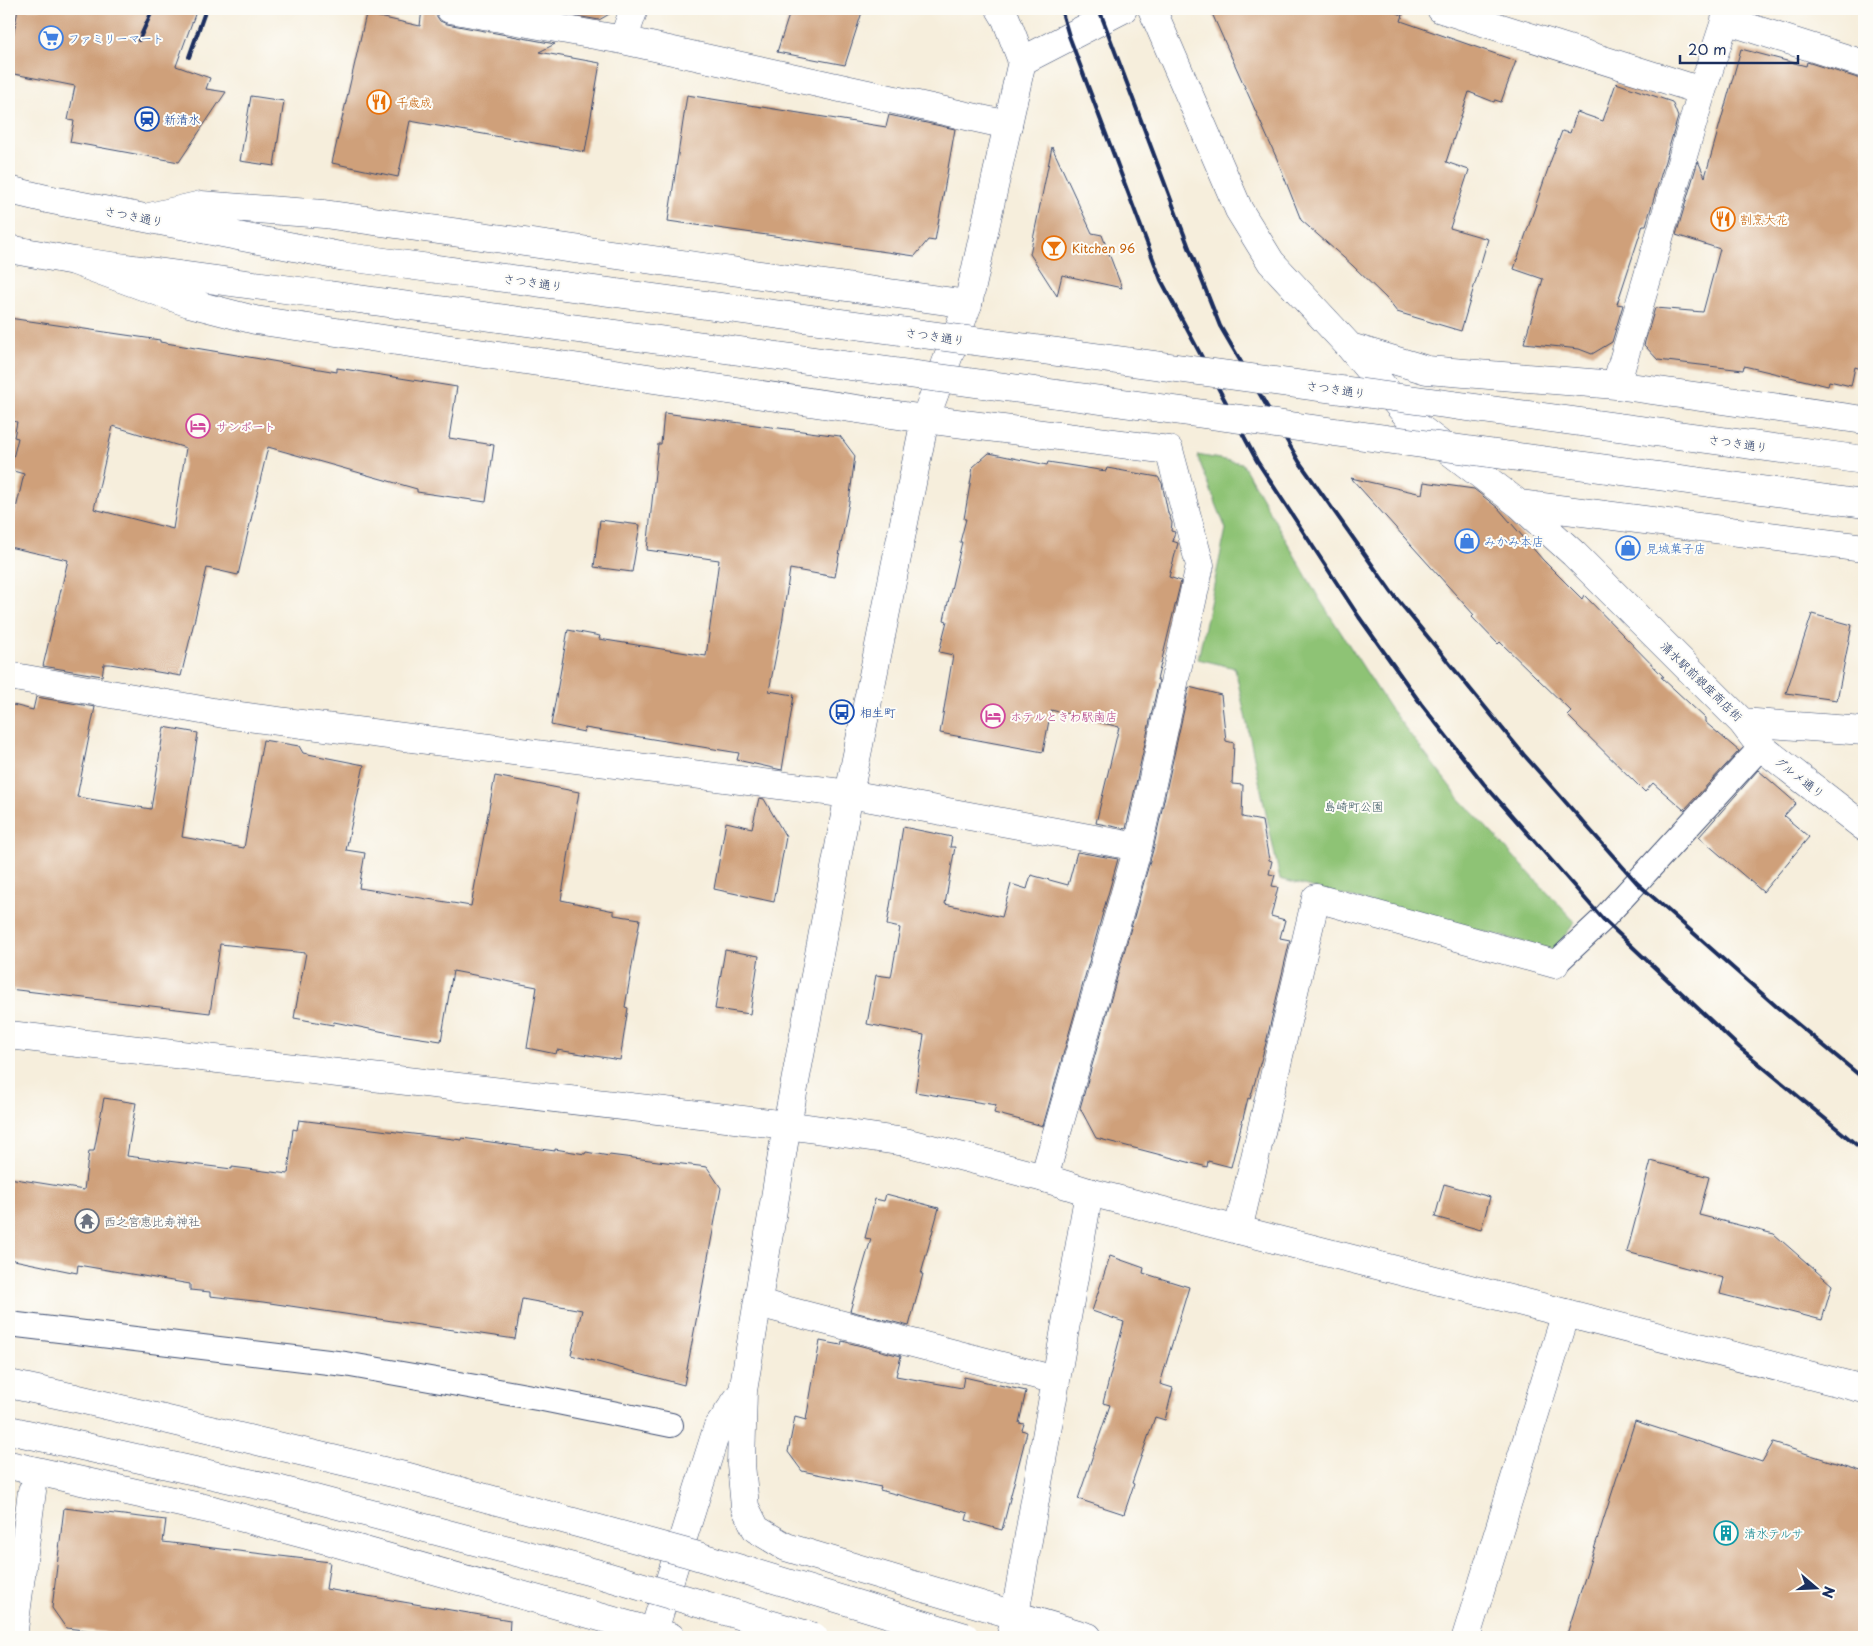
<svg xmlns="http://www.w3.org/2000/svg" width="1873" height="1646" font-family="'Playpen Sans','Klee One',sans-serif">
<rect width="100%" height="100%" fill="#fdfcf7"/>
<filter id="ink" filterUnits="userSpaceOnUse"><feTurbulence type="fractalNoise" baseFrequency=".02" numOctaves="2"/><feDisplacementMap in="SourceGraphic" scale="10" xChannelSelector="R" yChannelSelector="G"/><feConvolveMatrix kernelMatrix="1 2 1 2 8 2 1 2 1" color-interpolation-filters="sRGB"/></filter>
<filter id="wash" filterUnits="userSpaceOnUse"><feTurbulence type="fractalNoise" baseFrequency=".0096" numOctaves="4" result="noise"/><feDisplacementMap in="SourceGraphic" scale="20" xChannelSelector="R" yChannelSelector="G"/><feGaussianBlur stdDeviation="1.12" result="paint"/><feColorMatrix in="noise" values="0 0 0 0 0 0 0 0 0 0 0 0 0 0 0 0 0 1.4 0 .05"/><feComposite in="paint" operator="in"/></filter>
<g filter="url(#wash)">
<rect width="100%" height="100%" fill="#f6eedc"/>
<path fill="#8ec375" stroke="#54796a" d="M 1197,455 L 1242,463 L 1320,600 L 1389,707 L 1459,798 L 1575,922 L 1554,950 L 1280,879 L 1235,668 L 1198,659 L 1226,529 Z"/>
<g id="blocks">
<path fill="#cfa07a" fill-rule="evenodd" d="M 18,9 L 197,9 L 176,66 L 210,78 L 206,89 L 226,92 L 179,162 L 70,142 L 74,121 L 68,120 L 75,86 L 9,73 L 9,60 Z
M 422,9 L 435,9 L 436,15 L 440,21 L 447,24 L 555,44 L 539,52 L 600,63 L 585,152 L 410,121 L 398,177 L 332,163 L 366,14 L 420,26 Z
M 537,9 L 618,9 L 599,20 Z
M 791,9 L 863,9 L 845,65 L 777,52 Z
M 1210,9 L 1384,9 L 1403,15 L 1401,21 L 1516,61 L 1501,102 L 1495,100 L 1494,102 L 1469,92 L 1446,162 L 1469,170 L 1450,228 L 1488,239 L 1461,331 L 1397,312 L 1386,298 L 1352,265 L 1301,220 L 1277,159 Z
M 1741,49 L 1806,66 L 1807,62 L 1864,80 L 1864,370 L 1855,367 L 1851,386 L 1829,381 L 1828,386 L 1744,366 L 1743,370 L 1658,360 L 1644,345 L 1655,308 L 1703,312 L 1720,249 L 1676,235 L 1698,161 L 1705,177 Z
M 1616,83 L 1672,102 L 1678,117 L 1646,225 L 1643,225 L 1617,304 L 1623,305 L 1612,342 L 1592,354 L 1579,349 L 1524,343 L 1543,279 L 1514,269 L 1551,160 L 1562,131 L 1570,133 L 1577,112 L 1603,121 Z
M 687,95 L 886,127 L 889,115 L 955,129 L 935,241 L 928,240 L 915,256 L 668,221 Z
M 251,96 L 284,101 L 274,166 L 240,161 Z
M 1052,147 L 1092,233 L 1102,235 L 1122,288 L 1062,275 L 1057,296 L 1030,254 Z
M 9,318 L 160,340 L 160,342 L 337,372 L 337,368 L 457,387 L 449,438 L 494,445 L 486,502 L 417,492 L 417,489 L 268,447 L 238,575 L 207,568 L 181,676 L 110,664 L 104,664 L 102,676 L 43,666 L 68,560 L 9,547 L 9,539 L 24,474 L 10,470 L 18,438 L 14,437 L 17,422 L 9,420 ZM 113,426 L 186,448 L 173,529 L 94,509 Z
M 664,413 L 840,436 L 855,456 L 849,502 L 835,577 L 790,569 L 782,624 L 769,691 L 794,695 L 782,770 L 737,760 L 739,753 L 585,728 L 584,732 L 551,725 L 568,630 L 600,636 L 599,639 L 706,656 L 719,560 L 647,550 L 658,444 L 661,444 Z
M 989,453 L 1047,465 L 1048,462 L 1106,471 L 1107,468 L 1158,477 L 1162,483 L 1168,513 L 1172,523 L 1171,531 L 1175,532 L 1172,541 L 1178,543 L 1169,577 L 1181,581 L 1157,680 L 1159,680 L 1126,829 L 1096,823 L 1119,727 L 1051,710 L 1043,752 L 940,733 L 953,655 L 939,652 L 947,621 L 944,620 L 962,542 L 960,542 L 966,519 L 964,519 L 973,467 Z
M 1351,478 L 1422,494 L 1424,482 L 1474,489 L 1498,508 L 1543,560 L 1582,599 L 1584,595 L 1664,677 L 1661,677 L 1705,718 L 1705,722 L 1739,751 L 1684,810 L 1653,783 L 1645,792 L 1567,715 L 1571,711 L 1500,642 L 1498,644 L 1472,617 L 1474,615 Z
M 600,520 L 640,525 L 632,572 L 594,567 Z
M 1812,614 L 1852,625 L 1837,700 L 1786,693 Z
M 1189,687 L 1221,695 L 1226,741 L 1234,743 L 1232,784 L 1243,785 L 1242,817 L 1262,821 L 1269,860 L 1272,861 L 1269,874 L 1275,875 L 1272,886 L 1278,887 L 1271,916 L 1285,920 L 1280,938 L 1290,940 L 1266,1043 L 1250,1099 L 1248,1098 L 1231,1167 L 1208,1161 L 1207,1167 L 1096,1138 L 1080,1108 L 1153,850 Z
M 36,697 L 95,707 L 77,797 L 151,809 L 164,727 L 198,733 L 182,837 L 244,848 L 263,740 L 299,746 L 303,753 L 364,765 L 346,850 L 365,853 L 359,888 L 471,906 L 495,776 L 579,792 L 561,900 L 614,911 L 614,915 L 640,919 L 625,1007 L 628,1008 L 620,1060 L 557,1050 L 556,1054 L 527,1048 L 537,987 L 453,971 L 441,1041 L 400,1035 L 334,1022 L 333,1025 L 294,1018 L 306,953 L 220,944 L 210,1013 L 9,989 L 9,704 L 33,710 Z
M 1758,770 L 1796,803 L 1784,816 L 1809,837 L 1763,892 L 1699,837 Z
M 759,798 L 764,799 L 786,837 L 774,902 L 714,889 L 726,822 L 752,828 Z
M 903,827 L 952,837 L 950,847 L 955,847 L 945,904 L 1002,917 L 1011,884 L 1027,889 L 1031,875 L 1068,885 L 1077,852 L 1118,859 L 1043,1126 L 994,1113 L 996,1105 L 915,1092 L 924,1035 L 867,1024 L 876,975 L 891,977 L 900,928 L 887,925 Z
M 725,950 L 759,956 L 750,1014 L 715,1009 Z
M 104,1098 L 136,1103 L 127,1156 L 232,1169 L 232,1167 L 288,1174 L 293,1129 L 297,1130 L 299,1120 L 462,1140 L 462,1138 L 555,1151 L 555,1149 L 585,1154 L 586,1152 L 609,1156 L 609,1155 L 707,1167 L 721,1188 L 684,1385 L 571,1355 L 582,1310 L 522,1299 L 515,1339 L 263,1302 L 210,1296 L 210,1292 L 190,1290 L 190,1284 L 78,1265 L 77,1273 L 9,1259 L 9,1178 L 84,1190 L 89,1151 L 94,1151 Z
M 1651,1161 L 1709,1177 L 1699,1215 L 1774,1234 L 1832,1285 L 1822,1320 L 1720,1294 L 1724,1278 L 1627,1252 Z
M 1444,1184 L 1490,1197 L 1481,1230 L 1435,1217 Z
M 886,1194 L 939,1208 L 921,1274 L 923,1274 L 909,1326 L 850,1311 L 871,1239 L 865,1238 L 875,1199 L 884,1201 Z
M 1110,1256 L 1144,1268 L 1143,1273 L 1189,1287 L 1160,1384 L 1173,1388 L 1165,1420 L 1155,1417 L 1132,1483 L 1134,1484 L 1124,1514 L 1078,1499 L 1110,1405 L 1103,1403 L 1124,1322 L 1092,1311 Z
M 820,1341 L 841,1345 L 842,1341 L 901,1356 L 896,1376 L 962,1388 L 964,1377 L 1026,1391 L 1019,1423 L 1024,1424 L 1022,1430 L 1027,1432 L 1002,1530 L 966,1520 L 968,1513 L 880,1490 L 881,1487 L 802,1471 L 788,1452 L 795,1417 L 806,1420 Z
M 1635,1421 L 1762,1462 L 1773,1443 L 1864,1472 L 1864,1637 L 1566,1637 Z
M 64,1508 L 166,1520 L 163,1542 L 330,1562 L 326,1589 L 510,1620 L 509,1637 L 145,1637 L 66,1628 L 52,1608 Z"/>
</g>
</g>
<g filter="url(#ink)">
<use href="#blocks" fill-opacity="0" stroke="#3c4c71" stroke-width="1"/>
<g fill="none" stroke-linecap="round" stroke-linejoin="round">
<g stroke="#3c4c71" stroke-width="26">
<path id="pedestrian" d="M 1555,964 L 1603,919 L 1761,747
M 9,1324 L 345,1364 L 543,1399 L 671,1425"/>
</g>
<g stroke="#3c4c71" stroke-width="29">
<path id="minor" d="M 450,9 L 623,40 L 1008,125
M 1152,9 L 1239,210 L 1271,262 L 1350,347 L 1414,424 L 1519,504 L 1574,554 L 1742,722 L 1864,731
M 1441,9 L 1702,91
M 1725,20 L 1864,64
M 623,40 L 634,9
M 1022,61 L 1123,9
M 1350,347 L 1427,370 L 1616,385 L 1864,420
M 1616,385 L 1702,91 L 1729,9
M 925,419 L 1169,450 L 1200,565 L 1138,847
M 1519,504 L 1864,548
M 1742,722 L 1761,747 L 1864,827
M 849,794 L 1138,847 L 1044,1178
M 1238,1230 L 1316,898 L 1555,964
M 758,1303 L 1056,1380
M 13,1637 L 32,1491
M 1011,1637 L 1089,1192
M 1466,1637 L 1566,1313"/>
</g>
<g stroke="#3c4c71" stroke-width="29">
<path id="tertiary" d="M 1000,9 L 1006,19 L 1022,61 L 968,304 L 925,419 L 849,794 L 787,1125 L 743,1391 L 741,1464 L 745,1507 L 756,1529 L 786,1547 L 1088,1637
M 9,676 L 224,714 L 849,794
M 9,1035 L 787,1125 L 905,1142 L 1044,1178 L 1089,1192 L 1864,1389
M 9,1465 L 213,1510 L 326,1540 L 671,1637
M 652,1637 L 717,1429 L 743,1391"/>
</g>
<g stroke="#3c4c71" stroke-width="29">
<path id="trunk" d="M 9,190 L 47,199 L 340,256
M 145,218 L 201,205 L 324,214 L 968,304
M 9,249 L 74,261 L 329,295
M 74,261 L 189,303 L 255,320 L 925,419"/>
</g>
<use href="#pedestrian" stroke="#fff" stroke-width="24"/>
<use href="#minor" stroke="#fff" stroke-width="28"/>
<use href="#tertiary" stroke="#fff" stroke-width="28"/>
<use href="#trunk" stroke="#fff" stroke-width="28"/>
<path stroke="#1b2f5e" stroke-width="4" d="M 1061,9 L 1069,36 L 1161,280 L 1257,461 L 1359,617 L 1421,704 L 1484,784 L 1603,919 L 1740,1048 L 1864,1151
M 1099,9 L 1188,245 L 1220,326 L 1300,463 L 1392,593 L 1524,755 L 1637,883 L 1777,1007 L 1864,1079
M 139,40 L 153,9
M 189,57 L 206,9"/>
<g stroke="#3c4c71" stroke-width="29" stroke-linecap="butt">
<path id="tertiary-bridge" d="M 9,1384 L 75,1398 L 405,1476 L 691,1554 L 965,1637
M 9,1430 L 281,1490 L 592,1572 L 814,1637"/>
</g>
<g stroke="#3c4c71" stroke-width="29" stroke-linecap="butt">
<path id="trunk-bridge" d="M 340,256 L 1864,460
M 329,295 L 1864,504"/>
</g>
<use href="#tertiary-bridge" stroke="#fff" stroke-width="28"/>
<use href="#trunk-bridge" stroke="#fff" stroke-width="28"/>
</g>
</g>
<defs>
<g id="supermarket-ring" transform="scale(1.25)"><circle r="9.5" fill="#fdfcf7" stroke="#3f7fe0" stroke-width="1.5"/><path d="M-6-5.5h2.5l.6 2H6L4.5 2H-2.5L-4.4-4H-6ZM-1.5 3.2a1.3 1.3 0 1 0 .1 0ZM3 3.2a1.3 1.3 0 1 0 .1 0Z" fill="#3f7fe0"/></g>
<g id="restaurant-ring" transform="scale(1.25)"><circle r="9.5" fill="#fdfcf7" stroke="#e8710a" stroke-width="1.5"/><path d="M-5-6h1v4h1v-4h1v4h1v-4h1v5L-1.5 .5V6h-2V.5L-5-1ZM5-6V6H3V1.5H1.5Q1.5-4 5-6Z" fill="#e8710a"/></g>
<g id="station-ring" transform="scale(1.25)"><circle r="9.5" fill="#fdfcf7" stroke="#1a4fb4" stroke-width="1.5"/><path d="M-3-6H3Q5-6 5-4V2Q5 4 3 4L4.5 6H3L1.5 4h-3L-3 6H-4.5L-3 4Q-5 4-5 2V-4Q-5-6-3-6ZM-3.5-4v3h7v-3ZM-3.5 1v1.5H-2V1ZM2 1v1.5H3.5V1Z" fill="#1a4fb4"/></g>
<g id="bar-ring" transform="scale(1.25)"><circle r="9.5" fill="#fdfcf7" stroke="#e8710a" stroke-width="1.5"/><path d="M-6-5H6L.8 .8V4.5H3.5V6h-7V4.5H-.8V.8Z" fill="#e8710a"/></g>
<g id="hotel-ring" transform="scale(1.25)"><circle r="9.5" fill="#fdfcf7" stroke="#d1479c" stroke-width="1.5"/><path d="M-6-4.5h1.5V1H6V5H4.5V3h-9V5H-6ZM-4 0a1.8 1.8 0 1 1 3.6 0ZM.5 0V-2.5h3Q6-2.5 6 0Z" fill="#d1479c"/></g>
<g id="shop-ring" transform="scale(1.25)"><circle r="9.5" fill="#fdfcf7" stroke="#3f7fe0" stroke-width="1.5"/><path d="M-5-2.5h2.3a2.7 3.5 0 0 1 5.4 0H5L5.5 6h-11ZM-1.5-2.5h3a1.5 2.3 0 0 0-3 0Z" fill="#3f7fe0"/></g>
<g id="bus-ring" transform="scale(1.25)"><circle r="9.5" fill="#fdfcf7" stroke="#1a4fb4" stroke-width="1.5"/><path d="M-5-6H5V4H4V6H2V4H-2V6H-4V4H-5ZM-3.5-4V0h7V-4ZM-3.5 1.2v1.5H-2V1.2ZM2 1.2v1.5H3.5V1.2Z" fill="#1a4fb4"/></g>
<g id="temple-ring" transform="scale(1.25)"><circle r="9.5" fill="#fdfcf7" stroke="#6b7280" stroke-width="1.5"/><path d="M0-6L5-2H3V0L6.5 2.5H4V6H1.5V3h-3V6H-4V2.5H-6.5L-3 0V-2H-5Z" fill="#6b7280"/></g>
<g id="building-ring" transform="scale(1.25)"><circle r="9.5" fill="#fdfcf7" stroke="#0f9aa8" stroke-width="1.5"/><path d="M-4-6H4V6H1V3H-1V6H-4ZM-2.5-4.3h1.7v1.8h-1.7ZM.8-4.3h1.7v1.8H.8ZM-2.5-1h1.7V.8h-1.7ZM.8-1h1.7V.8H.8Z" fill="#0f9aa8"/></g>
</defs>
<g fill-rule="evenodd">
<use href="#supermarket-ring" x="51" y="38"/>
<use href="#restaurant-ring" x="379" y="102"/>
<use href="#station-ring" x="147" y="119"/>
<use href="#restaurant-ring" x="1723" y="219"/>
<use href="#bar-ring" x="1054" y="248"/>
<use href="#hotel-ring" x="198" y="426"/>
<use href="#shop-ring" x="1467" y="541"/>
<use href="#shop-ring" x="1628" y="548"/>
<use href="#bus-ring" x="842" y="712"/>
<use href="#hotel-ring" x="993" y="716"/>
<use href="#temple-ring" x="87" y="1221"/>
<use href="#building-ring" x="1726" y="1533"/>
</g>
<g text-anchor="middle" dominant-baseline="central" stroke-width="4" stroke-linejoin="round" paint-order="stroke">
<g font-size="12" fill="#366cbe" stroke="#fdfcf7" text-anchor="start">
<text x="68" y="38">ファミリーマート</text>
<text x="1484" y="541">みかみ本店</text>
<text x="1646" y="548">見城菓子店</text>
</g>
<g font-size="12" fill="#c56008" stroke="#fdfcf7" text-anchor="start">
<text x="396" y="102">千歳成</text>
<text x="1740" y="219">割烹大花</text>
<text x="1072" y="248">Kitchen 96</text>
</g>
<g font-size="12" fill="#164399" stroke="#fdfcf7" text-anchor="start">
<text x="164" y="119">新清水</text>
<text x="860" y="712">相生町</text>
</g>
<g font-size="12" fill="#1b2f5e" stroke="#fdfcf7">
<text transform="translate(134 216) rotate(11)">さつき通り</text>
<text transform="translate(533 282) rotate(8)">さつき通り</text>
<text transform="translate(935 336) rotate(8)">さつき通り</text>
<text transform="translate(1336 389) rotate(8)">さつき通り</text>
<text transform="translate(1738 443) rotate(8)">さつき通り</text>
<text transform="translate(1702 681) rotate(44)">清水駅前銀座商店街</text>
<text transform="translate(1800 777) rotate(38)">グルメ通り</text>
</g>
<g font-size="12" fill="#b23c85" stroke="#fdfcf7" text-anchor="start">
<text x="216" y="426">サンポート</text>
<text x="1010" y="716">ホテルときわ駅南店</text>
</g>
<g font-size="12" fill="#3e5b65" stroke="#fdfcf7">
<text x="1354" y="806">島崎町公園</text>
</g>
<g font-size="12" fill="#5b616d" stroke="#fdfcf7" text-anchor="start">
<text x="104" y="1221">西之宮恵比寿神社</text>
</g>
<g font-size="12" fill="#0d838f" stroke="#fdfcf7" text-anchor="start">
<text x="1744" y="1533">清水テルサ</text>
</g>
</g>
<rect width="1873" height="1646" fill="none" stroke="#fdfcf7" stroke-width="30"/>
<g transform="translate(1816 1588) rotate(109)" stroke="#fdfcf7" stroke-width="4" paint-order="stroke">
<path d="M0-4L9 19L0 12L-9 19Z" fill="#1b2f5e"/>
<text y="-8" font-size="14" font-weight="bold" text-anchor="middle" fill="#1b2f5e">N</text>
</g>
<path d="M1680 55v8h118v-8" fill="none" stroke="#1b2f5e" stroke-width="2.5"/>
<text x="1688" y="55" font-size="15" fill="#1b2f5e" stroke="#fdfcf7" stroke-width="4" paint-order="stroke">20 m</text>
</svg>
